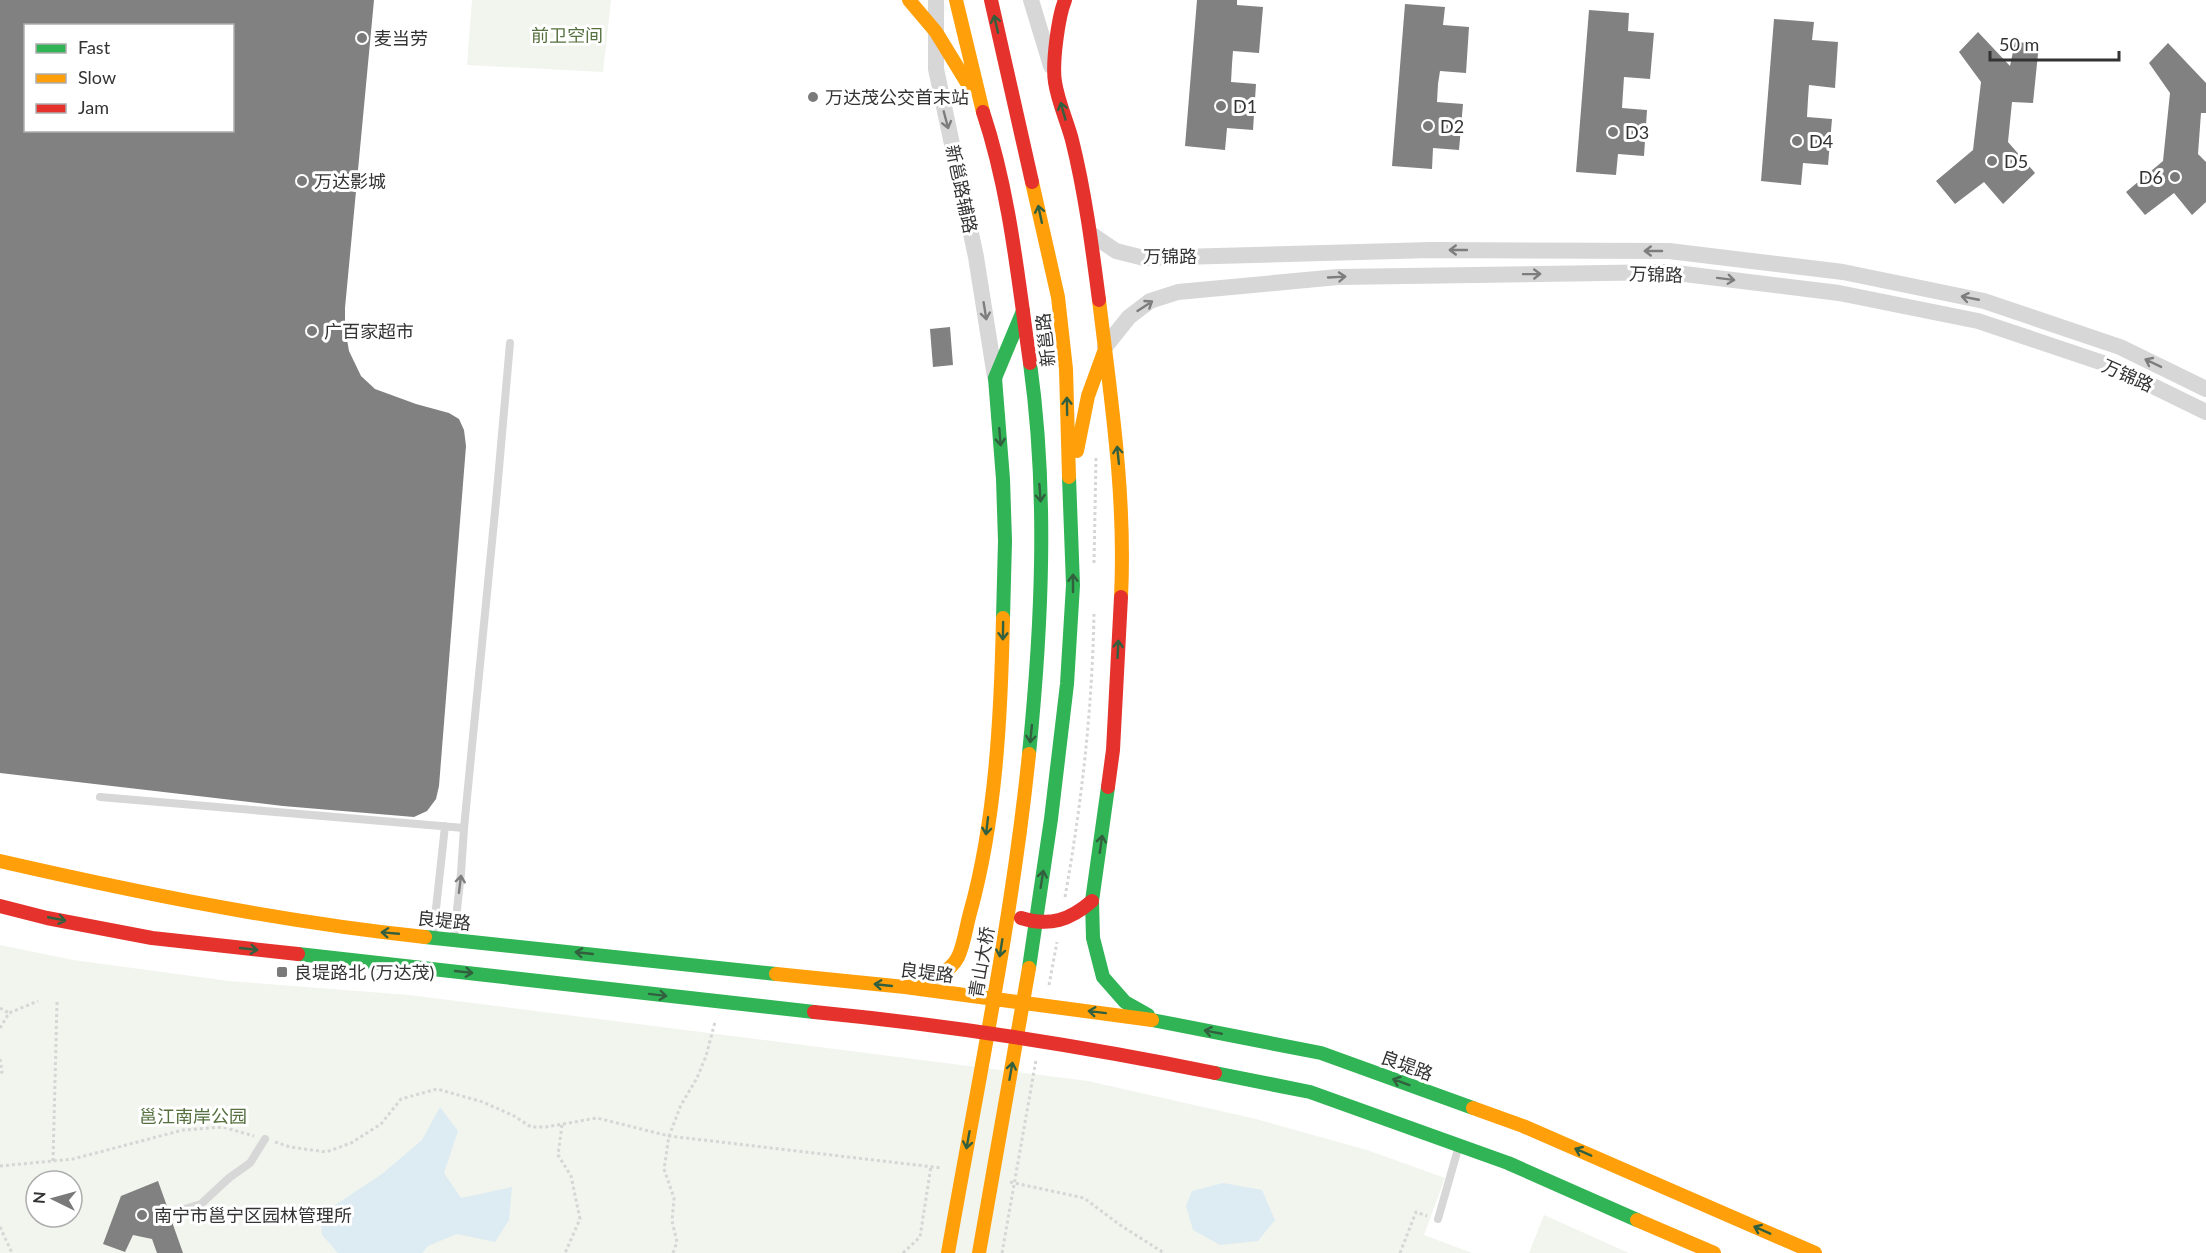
<svg xmlns="http://www.w3.org/2000/svg" width="2206" height="1253" font-family="Lato,'Noto Sans SC',sans-serif">
<rect width="100%" height="100%" fill="#fff"/>
<path fill="#f1f5ed" fill-rule="evenodd" d="M 472,0 L 611,0 L 603,72 L 467,65 Z
M 0,945 L 73,960 L 229,981 L 409,995 L 1088,1081 L 1256,1119 L 1367,1150 L 1445,1178 L 1424,1235 L 1472,1253 L 0,1253 ZM 36,1181 L 72,1181 L 72,1217 L 36,1217 Z
M 1544,1215 L 1629,1253 L 1529,1253 Z"/>
<path fill="#ddebf3" d="M 440,1107 L 458,1131 L 444,1173 L 461,1198 L 512,1187 L 509,1220 L 495,1242 L 457,1234 L 428,1246 L 422,1253 L 338,1253 L 322,1235 L 320,1215 L 382,1174 L 422,1140 Z
M 1223,1183 L 1262,1190 L 1275,1220 L 1258,1241 L 1220,1245 L 1193,1230 L 1186,1206 L 1192,1191 Z"/>
<path fill="#818181" fill-rule="evenodd" d="M 0,0 L 374,0 L 345,308 L 345,328 L 349,351 L 361,376 L 375,389 L 416,404 L 449,413 L 459,419 L 464,430 L 466,446 L 439,786 L 436,799 L 427,811 L 414,817 L 283,806 L 0,773 ZM 26,26 L 232,26 L 232,130 L 26,130 Z
M 1197,0 L 1237,0 L 1237,5 L 1263,7 L 1259,53 L 1233,51 L 1232,64 L 1231,82 L 1256,84 L 1253,130 L 1227,128 L 1225,150 L 1185,146 Z
M 1405,4 L 1445,7 L 1443,25 L 1469,27 L 1466,73 L 1440,71 L 1438,84 L 1437,102 L 1463,104 L 1459,150 L 1433,148 L 1432,169 L 1392,166 Z
M 1589,10 L 1629,13 L 1628,31 L 1654,33 L 1650,79 L 1624,77 L 1622,108 L 1647,110 L 1644,156 L 1618,154 L 1616,175 L 1576,172 Z
M 1774,19 L 1814,22 L 1812,40 L 1838,42 L 1835,88 L 1809,85 L 1808,99 L 1807,117 L 1832,119 L 1828,165 L 1803,163 L 1801,185 L 1761,181 Z
M 1978,32 L 2010,66 L 2015,42 L 2039,44 L 2033,103 L 2012,102 L 2008,142 L 2035,173 L 2003,204 L 1984,182 L 1955,204 L 1936,181 L 1973,150 L 1981,82 L 1959,52 Z
M 2168,43 L 2206,83 L 2206,113 L 2201,113 L 2198,154 L 2206,162 L 2206,202 L 2192,215 L 2174,193 L 2145,215 L 2126,192 L 2163,161 L 2170,93 L 2149,63 Z
M 950,327 L 953,365 L 933,367 L 930,329 Z
M 158,1181 L 168,1209 L 166,1215 L 171,1219 L 183,1253 L 157,1253 L 152,1239 L 133,1235 L 125,1252 L 103,1244 L 121,1196 Z"/>
<g fill="none" stroke-linecap="round" stroke-linejoin="round">
<path stroke="#d6d6d6" stroke-width="3" stroke-dasharray="3 3" stroke-linecap="butt" d="M 1094,563 L 1096,458
M 1065,897 C 1082,801 1092,711 1094,614
M 1049,985 L 1057,942
M 0,1008 L 9,1013
M 0,1028 L 9,1013 L 38,1001
M 0,1059 L 2,1072 L 0,1074
M 562,1125 L 558,1155 L 571,1176 L 580,1219 L 565,1253
M 275,1142 L 290,1147 L 326,1152 L 351,1143 L 381,1124 L 401,1099 L 437,1089 L 483,1102 L 514,1116 L 531,1127 L 546,1127 L 597,1118 L 669,1136 L 942,1168
M 53,1161 L 57,1002
M 0,1166 L 73,1159 L 183,1130 L 223,1127 L 254,1136
M 1010,1182 L 1084,1198 L 1120,1225 L 1164,1253
M 0,1227 L 12,1253
M 673,1253 L 677,1242 L 672,1221 L 674,1198 L 664,1169 L 669,1136 L 681,1105 L 697,1078 L 706,1056 L 715,1022
M 903,1253 L 920,1237 L 931,1166
M 1002,1253 L 1036,1060
M 1400,1253 L 1416,1212 L 1427,1216"/>
<path stroke="#d7d7d7" stroke-width="8" d="M 100,797 L 464,828
M 433,936 L 445,826
M 454,937 L 461,873 L 464,828 L 497,491 L 510,343
M 172,1213 L 201,1204 L 229,1178 L 250,1163 L 265,1139
M 1438,1219 L 1458,1149"/>
<path stroke="#d7d7d7" stroke-width="16" d="M 936,0 L 936,69 L 976,257 L 995,377
M 1031,0 L 1051,66
M 1091,234 L 1116,251 L 1144,258 L 1431,250 L 1669,251 L 1843,272 L 1984,301 L 2120,347 L 2206,389
M 1105,347 L 1129,317 L 1150,301 L 1178,292 L 1338,277 L 1668,272 L 1839,293 L 1978,321 L 2112,366 L 2206,412"/>
<path stroke="#30b455" stroke-width="14" d="M 1003,618 L 1005,541 L 1003,479 L 995,378 L 1023,311
M 1029,754 C 1042,624 1048,492 1030,363
M 1108,787 L 1092,901 L 1093,938 L 1103,977 L 1125,1002 L 1148,1015
M 425,937 L 776,974
M 298,954 L 814,1012
M 1029,968 L 1051,819 L 1067,684 L 1073,585 L 1069,477
M 1152,1020 L 1321,1053 L 1473,1108
M 1215,1073 L 1310,1092 L 1508,1163 L 1637,1220"/>
<path stroke="#ff9f0a" stroke-width="14" d="M 909,0 L 936,32 L 969,86
M 956,0 L 983,112
M 1032,182 L 1058,297 L 1066,369 L 1069,477
M 1099,300 C 1111,399 1126,497 1121,597
M 1077,451 L 1088,396 L 1104,352
M 0,861 C 140,893 282,922 425,937
M 776,974 L 905,987 L 1152,1020
M 908,987 C 926,981 949,975 958,957 C 964,945 966,927 970,913 C 996,820 1001,714 1003,618
M 1473,1108 L 1523,1126 L 1815,1253
M 1637,1220 L 1714,1253
M 948,1253 C 977,1087 1012,921 1029,754
M 979,1253 L 1029,968"/>
<path stroke="#e5322d" stroke-width="14" d="M 991,0 L 1032,182
M 1065,0 C 1058,17 1052,64 1055,82 C 1058,102 1067,121 1072,140 C 1085,192 1092,246 1099,300
M 983,112 C 1010,193 1018,279 1030,363
M 1108,787 L 1113,750 L 1121,597
M 0,906 L 47,918 L 152,938 L 298,954
M 1021,918 C 1050,927 1070,920 1092,901
M 814,1012 C 949,1025 1083,1046 1215,1073"/>
</g>
<defs><path id="oneway-shaft" d="M-6 0H5M1.5-3L5.5 0L1.5 3" fill="none" stroke-width="1.6" stroke-linecap="round" stroke-linejoin="round" transform="scale(1.5)"/></defs>
<g stroke="#32603f">
<use href="#oneway-shaft" transform="translate(996 24) rotate(-103)"/>
<use href="#oneway-shaft" transform="translate(1063 111) rotate(-106)"/>
<use href="#oneway-shaft" transform="translate(1040 214) rotate(-102)"/>
<use href="#oneway-shaft" transform="translate(1067 406) rotate(-91)"/>
<use href="#oneway-shaft" transform="translate(1000 437) rotate(85)"/>
<use href="#oneway-shaft" transform="translate(1118 455) rotate(-96)"/>
<use href="#oneway-shaft" transform="translate(1040 493) rotate(86)"/>
<use href="#oneway-shaft" transform="translate(1073 583) rotate(-90)"/>
<use href="#oneway-shaft" transform="translate(1003 631) rotate(91)"/>
<use href="#oneway-shaft" transform="translate(1118 649) rotate(-87)"/>
<use href="#oneway-shaft" transform="translate(1031 734) rotate(96)"/>
<use href="#oneway-shaft" transform="translate(987 826) rotate(97)"/>
<use href="#oneway-shaft" transform="translate(1101 844) rotate(-82)"/>
<use href="#oneway-shaft" transform="translate(1042 879) rotate(-81)"/>
<use href="#oneway-shaft" transform="translate(57 919) rotate(11)"/>
<use href="#oneway-shaft" transform="translate(390 933) rotate(-175)"/>
<use href="#oneway-shaft" transform="translate(1001 948) rotate(99)"/>
<use href="#oneway-shaft" transform="translate(249 949) rotate(6)"/>
<use href="#oneway-shaft" transform="translate(584 953) rotate(-174)"/>
<use href="#oneway-shaft" transform="translate(464 972) rotate(6)"/>
<use href="#oneway-shaft" transform="translate(883 985) rotate(-174)"/>
<use href="#oneway-shaft" transform="translate(658 995) rotate(7)"/>
<use href="#oneway-shaft" transform="translate(1097 1012) rotate(-173)"/>
<use href="#oneway-shaft" transform="translate(1213 1032) rotate(-169)"/>
<use href="#oneway-shaft" transform="translate(1011 1071) rotate(-80)"/>
<use href="#oneway-shaft" transform="translate(1401 1082) rotate(-160)"/>
<use href="#oneway-shaft" transform="translate(968 1140) rotate(100)"/>
<use href="#oneway-shaft" transform="translate(1583 1152) rotate(-156)"/>
<use href="#oneway-shaft" transform="translate(1762 1230) rotate(-156)"/>
</g>
<g stroke="#7d7d7d">
<use href="#oneway-shaft" transform="translate(946 120) rotate(75)"/>
<use href="#oneway-shaft" transform="translate(1458 250) rotate(-180)"/>
<use href="#oneway-shaft" transform="translate(1653 251) rotate(-180)"/>
<use href="#oneway-shaft" transform="translate(1532 274) rotate(-1)"/>
<use href="#oneway-shaft" transform="translate(1337 277) rotate(-3)"/>
<use href="#oneway-shaft" transform="translate(1726 279) rotate(7)"/>
<use href="#oneway-shaft" transform="translate(1970 298) rotate(-169)"/>
<use href="#oneway-shaft" transform="translate(1145 306) rotate(-33)"/>
<use href="#oneway-shaft" transform="translate(985 311) rotate(81)"/>
<use href="#oneway-shaft" transform="translate(2153 363) rotate(-154)"/>
<use href="#oneway-shaft" transform="translate(460 884) rotate(-83)"/>
</g>
<g fill="#7a7a7a" stroke="#fff" stroke-width="2">
<circle cx="362" cy="38" r="6"/>
<circle cx="813" cy="97" r="6"/>
<circle cx="1221" cy="106" r="6"/>
<circle cx="1428" cy="126" r="6"/>
<circle cx="1613" cy="132" r="6"/>
<circle cx="1797" cy="141" r="6"/>
<circle cx="1992" cy="161" r="6"/>
<circle cx="2175" cy="177" r="6"/>
<circle cx="302" cy="181" r="6"/>
<circle cx="312" cy="331" r="6"/>
<rect x="276" y="966" width="12" height="12" rx="3"/>
<circle cx="142" cy="1215" r="6"/>
</g>
<g text-anchor="middle" dominant-baseline="central" stroke-width="6" stroke-linejoin="round" paint-order="stroke">
<g font-size="18" fill="#56703f" stroke="#fff">
<text x="567" y="35">前卫空间</text>
<text x="193" y="1116">邕江南岸公园</text>
</g>
<g font-size="18" fill="#333" stroke="#fff" text-anchor="start">
<text x="374" y="38">麦当劳</text>
<text x="825" y="97">万达茂公交首末站</text>
<text x="1233" y="106">D1</text>
<text x="1440" y="126">D2</text>
<text x="1625" y="132">D3</text>
<text x="1809" y="141">D4</text>
<text x="2004" y="161">D5</text>
<text x="2163" y="177" text-anchor="end">D6</text>
<text x="314" y="181">万达影城</text>
<text x="324" y="331">广百家超市</text>
<text x="294" y="972">良堤路北 (万达茂)</text>
<text x="154" y="1215">南宁市邕宁区园林管理所</text>
</g>
<g font-size="18" fill="#333" stroke="#fff">
<text transform="translate(962 189) rotate(78)">新邕路辅路</text>
<text x="1170" y="256">万锦路</text>
<text transform="translate(1656 274) rotate(2)">万锦路</text>
<text transform="translate(1045 340) rotate(-96)">新邕路</text>
<text transform="translate(2128 375) rotate(24)">万锦路</text>
<text transform="translate(444 920) rotate(6)">良堤路</text>
<text transform="translate(981 962) rotate(-80)">青山大桥</text>
<text transform="translate(927 972) rotate(7)">良堤路</text>
<text transform="translate(1407 1065) rotate(20)">良堤路</text>
</g>
</g>
<rect x="24" y="24" width="210" height="108" fill="#ffffff" stroke="#adadad" stroke-width="1.5"/>
<rect x="36" y="44" width="30" height="9" fill="#30b455" stroke="#adadad" stroke-width="1.5"/>
<text x="78" y="54" font-size="18" fill="#333333">Fast</text>
<rect x="36" y="74" width="30" height="9" fill="#ff9f0a" stroke="#adadad" stroke-width="1.5"/>
<text x="78" y="84" font-size="18" fill="#333333">Slow</text>
<rect x="36" y="104" width="30" height="9" fill="#e5322d" stroke="#adadad" stroke-width="1.5"/>
<text x="78" y="114" font-size="18" fill="#333333">Jam</text>
<g transform="translate(54 1199) rotate(275)"><circle r="28" fill="#ffffff" stroke="#adadad" stroke-width="1.5"/>
<path d="M0-4.5L10 22L0 15L-10 22Z" fill="#7a7a7a"/>
<text y="-9" font-size="16" font-weight="bold" text-anchor="middle" fill="#333333">N</text>
</g>
<path d="M1990 51v9h129v-9" fill="none" stroke="#333333" stroke-width="3"/>
<text x="1999" y="51" font-size="18" fill="#333333" stroke="#ffffff" stroke-width="4.5" paint-order="stroke">50 m</text>
</svg>
